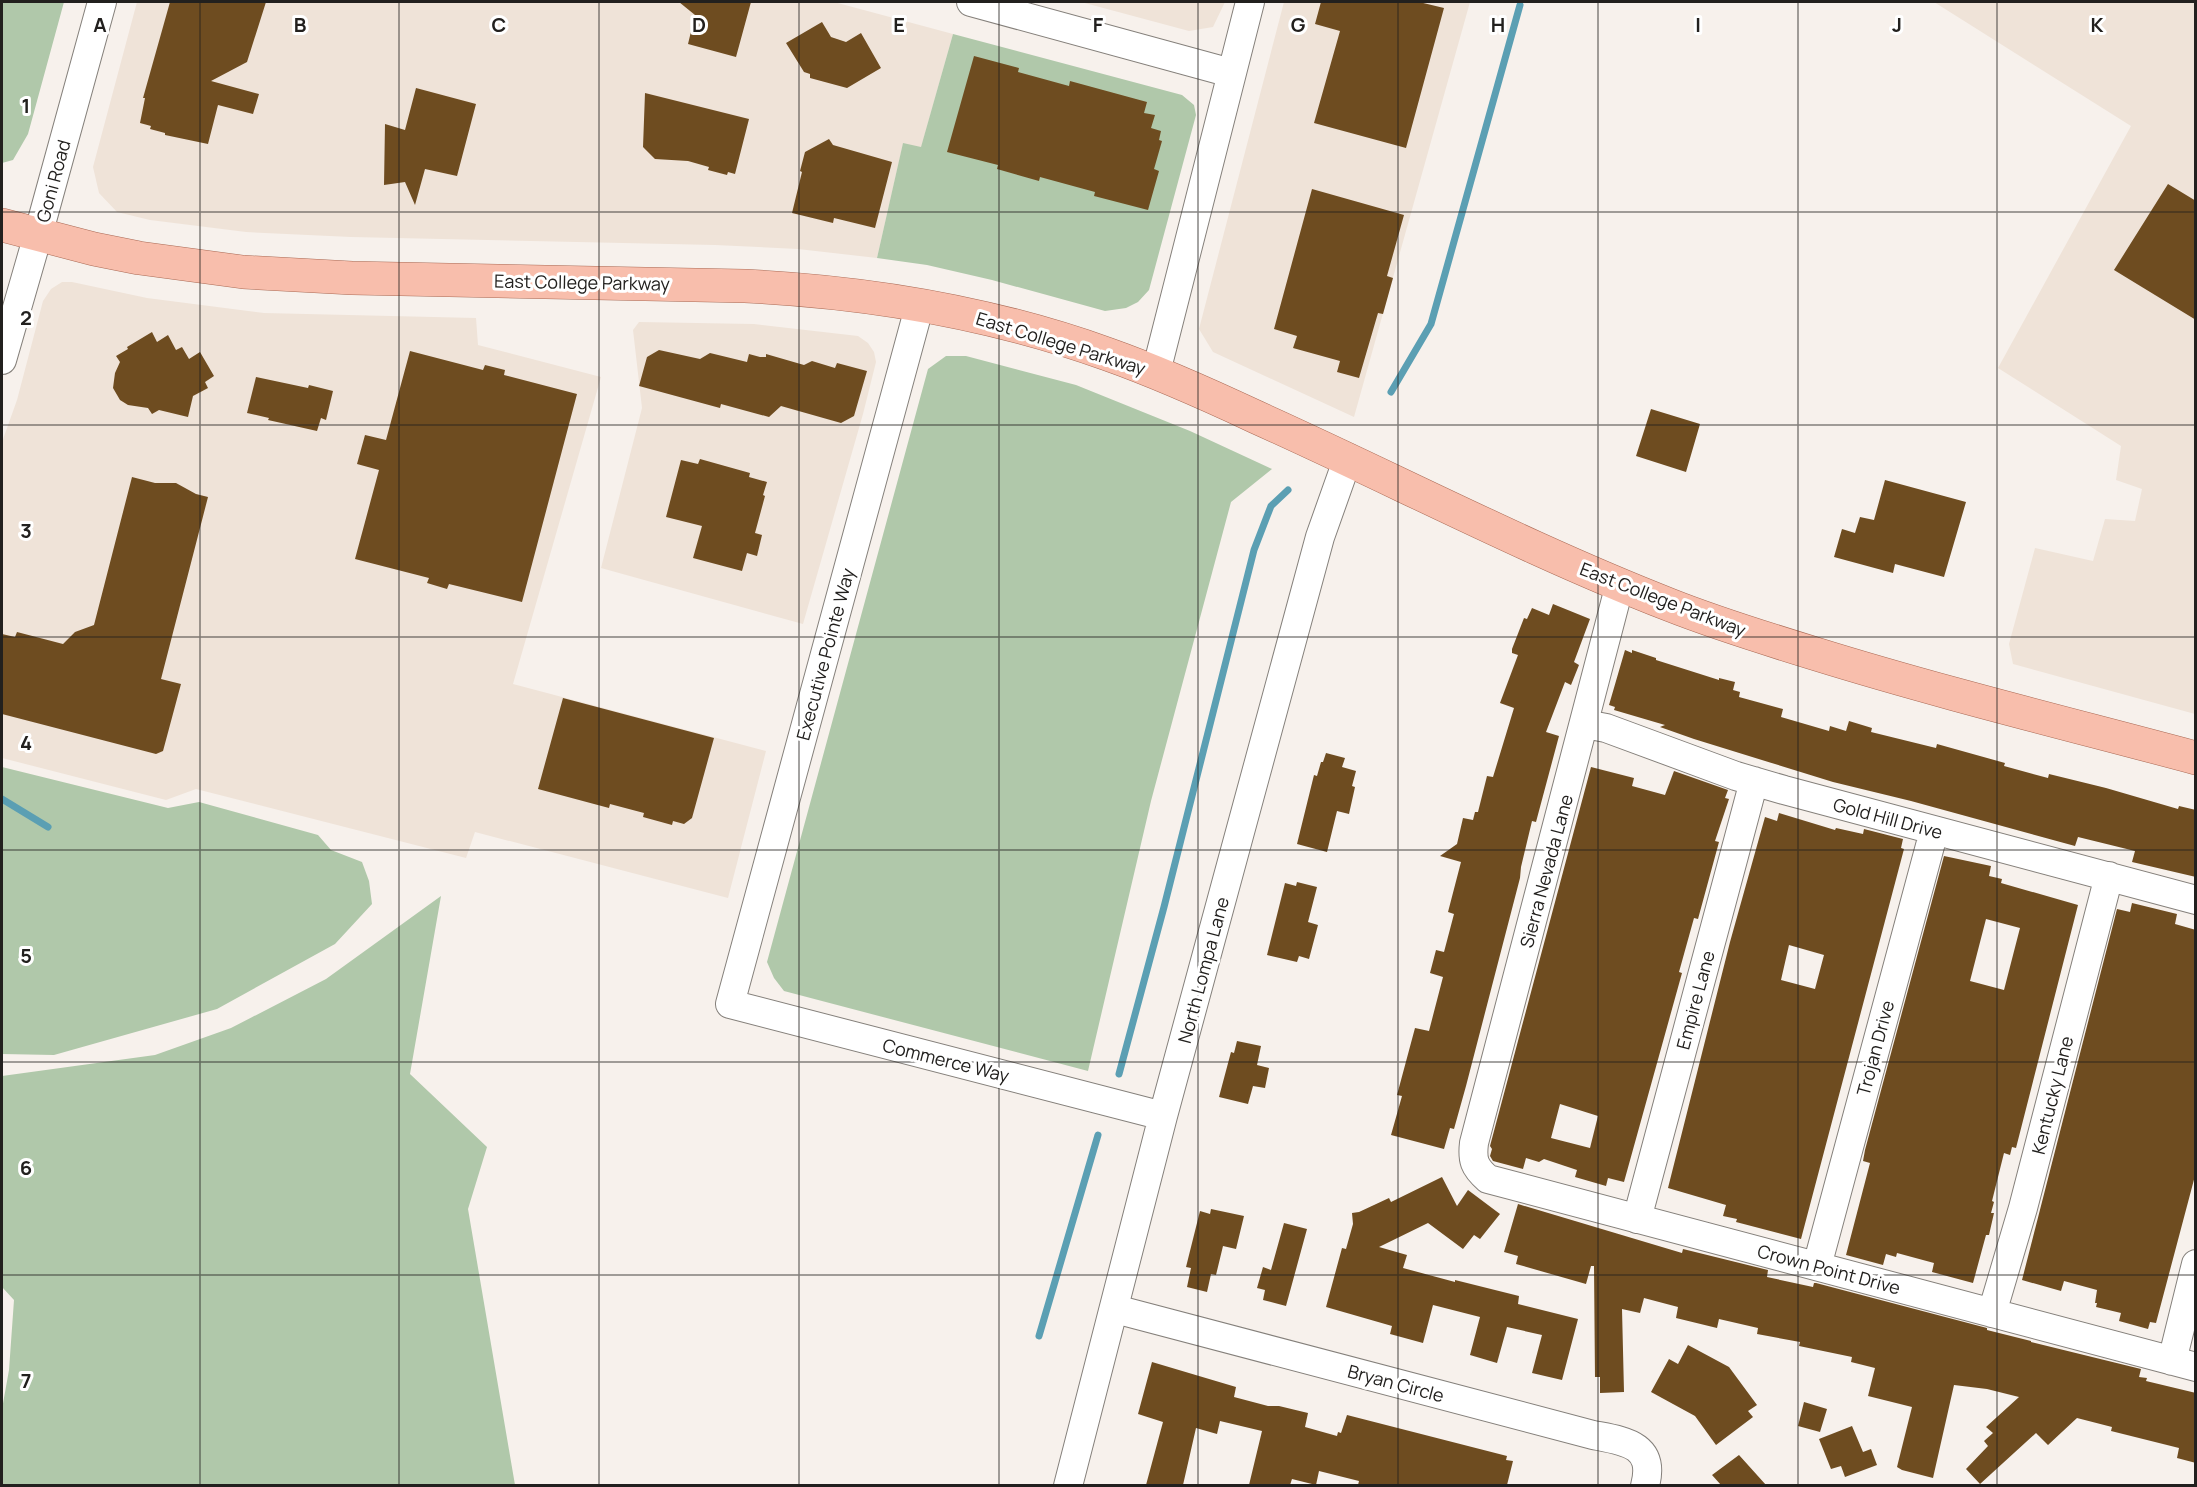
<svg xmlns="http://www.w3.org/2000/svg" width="2197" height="1487" font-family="Manrope,sans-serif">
<rect width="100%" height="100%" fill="#f7f1ec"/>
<path fill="#efe3d8" d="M 137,2 L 834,2 L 953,34 L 921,148 L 903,144 L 877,258 L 798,249 L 715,245 L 351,237 L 246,232 L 150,220 L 117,212 L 99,193 L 93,167 Z
M 1081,2 L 1225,2 L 1213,27 L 1189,31 Z
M 1284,2 L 1470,2 L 1354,417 L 1213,352 L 1199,329 Z
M 1934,2 L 2195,2 L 2195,714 L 2013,664 L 2009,644 L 2035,548 L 2093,561 L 2105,519 L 2135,521 L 2142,489 L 2116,480 L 2121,446 L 1998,368 L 2131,126 Z
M 62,282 L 72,282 L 147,298 L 264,313 L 476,318 L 478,345 L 601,377 L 513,684 L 766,751 L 728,898 L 475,832 L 466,858 L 196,789 L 166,800 L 2,758 L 2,442 L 17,400 L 43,301 L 51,289 Z
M 639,322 L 754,324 L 858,336 L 868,343 L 874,352 L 876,362 L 863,414 L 803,624 L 601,568 L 642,408 L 633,330 Z"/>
<path fill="#b0c8aa" d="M 2,2 L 64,2 L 28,134 L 13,160 L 2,163 Z
M 953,34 L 1182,95 L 1194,105 L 1196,115 L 1149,290 L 1138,302 L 1126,308 L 1105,311 L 992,280 L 927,265 L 877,258 L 903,143 L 921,147 Z
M 946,356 L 966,356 L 1076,385 L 1190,431 L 1272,469 L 1231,502 L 1151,801 L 1088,1071 L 784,991 L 774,978 L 767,962 L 928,369 Z
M 2,767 L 168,808 L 199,802 L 318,835 L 331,850 L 362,862 L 369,881 L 372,904 L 335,944 L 217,1009 L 54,1055 L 2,1054 Z
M 441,896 L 410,1074 L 487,1147 L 468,1209 L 515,1485 L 2,1485 L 2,1409 L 9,1370 L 14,1300 L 2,1287 L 2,1076 L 155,1055 L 231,1028 L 326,979 Z"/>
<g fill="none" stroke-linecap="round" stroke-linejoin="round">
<path stroke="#5b9fb3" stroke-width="7" d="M 1391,392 L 1431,324 L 1520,5
M 2,799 L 48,827
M 1119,1074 L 1164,907 L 1254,550 L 1271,506 L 1288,490
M 1039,1336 L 1098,1135"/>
</g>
<path fill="#6e4c20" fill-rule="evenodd" d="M 170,2 L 266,2 L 247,62 L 211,81 L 259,94 L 253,114 L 218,105 L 208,144 L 165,135 L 165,133 L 150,129 L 151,126 L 140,123 L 145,98 L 143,98 Z
M 679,2 L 751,2 L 736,57 L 688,44 L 695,15 Z
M 1321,2 L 1419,2 L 1444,8 L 1406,148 L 1314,123 L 1340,31 L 1315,24 Z
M 822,22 L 831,37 L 846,42 L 861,33 L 881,68 L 847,88 L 810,78 L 810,74 L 804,72 L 786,43 Z
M 974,56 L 1019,68 L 1018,72 L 1069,86 L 1070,81 L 1147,102 L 1144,113 L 1155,115 L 1151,128 L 1161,131 L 1159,140 L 1162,141 L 1154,169 L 1159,171 L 1148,210 L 1094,196 L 1095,192 L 1040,177 L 1039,181 L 997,169 L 998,165 L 947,152 Z
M 416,88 L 476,104 L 457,176 L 425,169 L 415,205 L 405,182 L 384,185 L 385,124 L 405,130 Z
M 645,93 L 749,119 L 735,174 L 728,172 L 727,175 L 708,170 L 709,167 L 688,161 L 655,159 L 643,147 Z
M 829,139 L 833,145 L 892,162 L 875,228 L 834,218 L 833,223 L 792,213 L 802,172 L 800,171 L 805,152 Z
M 2168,184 L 2196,201 L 2196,320 L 2114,270 Z
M 1312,189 L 1404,215 L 1387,276 L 1393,278 L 1383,314 L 1378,313 L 1359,378 L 1337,372 L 1340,361 L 1293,348 L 1297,336 L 1274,329 Z
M 152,332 L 157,342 L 168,335 L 176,350 L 182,347 L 189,359 L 200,352 L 214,376 L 205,382 L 208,388 L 193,396 L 188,417 L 159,410 L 152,414 L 148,408 L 128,405 L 120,400 L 113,388 L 115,373 L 120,362 L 116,356 L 128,349 L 127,347 Z
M 659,350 L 700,359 L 710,353 L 747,362 L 749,354 L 760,357 L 766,357 L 766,354 L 804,365 L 812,361 L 835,368 L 837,363 L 867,371 L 854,416 L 841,423 L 781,406 L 769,417 L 721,404 L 720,408 L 639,386 L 647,357 Z
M 410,351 L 483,370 L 485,365 L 505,370 L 504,375 L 577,394 L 522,602 L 449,584 L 447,589 L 427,583 L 429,578 L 355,559 L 379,470 L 357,464 L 365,435 L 386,440 Z
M 256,377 L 308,388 L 309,385 L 333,391 L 326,420 L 321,418 L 317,431 L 268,420 L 269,418 L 247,413 Z
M 1651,409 L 1700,424 L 1686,472 L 1636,456 Z
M 700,459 L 750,473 L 749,477 L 767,482 L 763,495 L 765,496 L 755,533 L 762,535 L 757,556 L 747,553 L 742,571 L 693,558 L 702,526 L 666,517 L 681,460 L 698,464 Z
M 132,477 L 155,483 L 176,483 L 196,494 L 208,497 L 161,679 L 181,684 L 163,751 L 156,754 L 2,714 L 2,634 L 15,637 L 17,632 L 63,644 L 75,632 L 94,625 Z
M 1885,480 L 1966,502 L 1944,577 L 1895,564 L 1893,573 L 1834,557 L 1842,529 L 1855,533 L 1860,517 L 1874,520 Z
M 1553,604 L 1590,619 L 1574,662 L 1579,665 L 1571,685 L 1565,682 L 1546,732 L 1559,736 L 1536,822 L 1532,821 L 1521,867 L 1520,878 L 1466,1086 L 1454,1129 L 1450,1128 L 1444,1149 L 1391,1135 L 1402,1096 L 1397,1095 L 1415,1028 L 1429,1031 L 1443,977 L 1430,973 L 1436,950 L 1444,952 L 1454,914 L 1448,912 L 1461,862 L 1440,856 L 1457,844 L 1463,818 L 1473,820 L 1475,812 L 1478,812 L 1487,776 L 1493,777 L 1514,708 L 1500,703 L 1518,655 L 1512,653 L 1512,649 L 1524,618 L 1527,619 L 1532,608 L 1549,615 Z
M 1625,650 L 1632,653 L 1632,650 L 1656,658 L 1656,660 L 1719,680 L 1719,678 L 1735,682 L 1733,690 L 1740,692 L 1739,697 L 1783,709 L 1781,717 L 1829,731 L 1830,726 L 1846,731 L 1849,721 L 1872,728 L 1871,732 L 1936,748 L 1937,744 L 2005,763 L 2004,766 L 2048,778 L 2049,774 L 2106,788 L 2178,809 L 2179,806 L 2196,810 L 2196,877 L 2132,862 L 2135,851 L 2078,837 L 2075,846 L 1911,801 L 1833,782 L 1694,739 L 1660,727 L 1665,725 L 1614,710 L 1615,707 L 1609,705 Z
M 563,698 L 714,738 L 692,818 L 684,824 L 673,821 L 672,825 L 643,817 L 644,813 L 610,804 L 609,808 L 538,789 Z
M 1326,753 L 1345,758 L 1342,767 L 1356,771 L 1352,786 L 1355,787 L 1349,814 L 1337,811 L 1327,852 L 1297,844 L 1314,775 L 1317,776 L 1321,762 L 1323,762 Z
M 1591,767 L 1634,778 L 1632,786 L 1665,795 L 1674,771 L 1728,790 L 1725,798 L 1729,799 L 1715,841 L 1719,842 L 1698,919 L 1694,918 L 1679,972 L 1682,973 L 1624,1182 L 1608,1178 L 1606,1186 L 1575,1177 L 1577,1170 L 1544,1159 L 1539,1162 L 1526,1158 L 1523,1169 L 1493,1161 L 1490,1156 L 1492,1149 L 1490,1146 ZM 1560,1104 L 1598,1116 L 1590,1148 L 1551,1138 Z
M 1779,813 L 1835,830 L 1836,828 L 1863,834 L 1864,829 L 1903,839 L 1901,848 L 1904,849 L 1801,1239 L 1736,1222 L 1737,1219 L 1723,1216 L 1726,1205 L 1668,1188 L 1730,942 L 1765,817 L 1777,821 ZM 1789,945 L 1824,955 L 1815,989 L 1781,980 Z
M 1944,856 L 1991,866 L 1989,876 L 2002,879 L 2001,883 L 2078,905 L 2016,1148 L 2012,1147 L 2010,1155 L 2004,1153 L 1992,1201 L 1994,1202 L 1991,1213 L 1994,1213 L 1989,1235 L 1986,1235 L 1973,1283 L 1932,1272 L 1934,1263 L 1897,1253 L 1896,1257 L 1886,1254 L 1883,1265 L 1846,1255 L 1870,1163 L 1863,1161 L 1865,1150 ZM 1986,919 L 2020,928 L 2004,990 L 1970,981 Z
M 1297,882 L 1317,887 L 1308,922 L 1318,925 L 1309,959 L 1299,956 L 1297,962 L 1267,955 L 1285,883 L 1296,886 Z
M 2132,903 L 2177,914 L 2175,924 L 2196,930 L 2196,1172 L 2156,1323 L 2150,1322 L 2148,1329 L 2119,1321 L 2121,1313 L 2096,1307 L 2097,1303 L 2095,1303 L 2097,1290 L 2064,1281 L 2061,1291 L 2022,1280 L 2117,909 L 2130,912 Z
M 1237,1041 L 1261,1046 L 1257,1065 L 1269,1068 L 1265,1088 L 1253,1086 L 1248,1104 L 1219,1097 L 1231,1052 L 1234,1053 Z
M 1442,1177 L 1457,1206 L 1468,1190 L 1500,1214 L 1480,1239 L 1474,1235 L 1463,1249 L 1428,1223 L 1379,1247 L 1407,1255 L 1403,1268 L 1455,1282 L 1455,1280 L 1519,1296 L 1518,1304 L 1578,1319 L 1562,1380 L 1532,1373 L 1542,1335 L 1507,1327 L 1497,1363 L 1470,1355 L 1480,1317 L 1433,1305 L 1423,1343 L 1390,1334 L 1392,1326 L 1326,1307 L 1342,1248 L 1346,1249 L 1353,1224 L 1352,1213 L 1359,1212 L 1389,1198 L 1391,1202 Z
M 1518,1204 L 1682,1253 L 1683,1249 L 1768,1270 L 1767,1277 L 1813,1287 L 1814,1283 L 1816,1283 L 1987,1328 L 1987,1330 L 2031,1341 L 2031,1342 L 2141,1369 L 2139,1377 L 2147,1378 L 2146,1381 L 2196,1393 L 2196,1463 L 2177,1458 L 2179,1448 L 2111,1431 L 2112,1427 L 2077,1418 L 2048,1445 L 2036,1433 L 1980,1484 L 1966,1469 L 1988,1446 L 1984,1441 L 1993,1433 L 1986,1427 L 2019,1397 L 1987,1389 L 1954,1385 L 1933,1478 L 1902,1470 L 1897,1467 L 1912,1407 L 1868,1396 L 1875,1368 L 1851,1362 L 1852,1357 L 1799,1346 L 1800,1342 L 1757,1334 L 1758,1328 L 1719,1319 L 1717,1328 L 1676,1318 L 1678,1307 L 1644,1298 L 1640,1313 L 1622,1309 L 1624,1392 L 1600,1393 L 1600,1377 L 1595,1377 L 1594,1266 L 1591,1266 L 1586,1284 L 1516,1264 L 1518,1256 L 1504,1252 Z
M 1211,1209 L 1244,1216 L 1236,1249 L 1223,1246 L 1216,1275 L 1211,1274 L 1207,1292 L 1187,1287 L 1191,1268 L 1186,1267 L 1200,1211 L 1210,1214 Z
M 1284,1223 L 1307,1229 L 1286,1306 L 1263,1300 L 1265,1290 L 1257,1288 L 1263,1267 L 1271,1270 Z
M 1688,1345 L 1729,1367 L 1757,1405 L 1748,1411 L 1753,1417 L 1716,1445 L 1695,1416 L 1651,1392 L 1669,1359 L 1678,1364 Z
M 1152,1362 L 1236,1387 L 1234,1397 L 1268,1406 L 1279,1406 L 1308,1413 L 1305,1427 L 1337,1436 L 1338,1432 L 1341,1433 L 1347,1415 L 1507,1456 L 1506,1460 L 1513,1461 L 1507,1485 L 1358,1485 L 1359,1481 L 1319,1471 L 1316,1485 L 1292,1479 L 1290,1485 L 1249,1485 L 1262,1431 L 1220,1421 L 1217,1434 L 1196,1428 L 1183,1485 L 1146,1485 L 1163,1422 L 1138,1414 Z
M 1804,1402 L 1827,1409 L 1820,1432 L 1798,1426 Z
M 1852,1426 L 1863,1452 L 1871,1449 L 1877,1465 L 1845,1477 L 1841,1466 L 1831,1469 L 1819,1439 Z
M 1739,1455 L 1766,1485 L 1721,1485 L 1712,1475 Z"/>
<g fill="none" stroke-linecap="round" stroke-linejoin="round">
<g stroke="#85807b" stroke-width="30">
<path id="minor" d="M 971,2 L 1231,73
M 920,304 L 730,1004 L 1163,1116
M 2,360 L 38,235 L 102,2
M 1156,372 L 1250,2
M 1620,584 L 1474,1143 C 1472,1160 1474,1167 1488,1179 L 2196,1367
M 1585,724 L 1606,728 L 1736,776 L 1784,790 L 2196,900
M 1637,1219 L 1754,781
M 1817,1266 L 1934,831
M 1115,1309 L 1593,1435 C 1624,1441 1656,1444 1645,1486
M 1992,1313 L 2023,1208 L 2109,876
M 2172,1361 L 2196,1264
M 1068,1486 L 1163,1116 L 1320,537 L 1348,458"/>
</g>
<g stroke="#aa6b56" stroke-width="34">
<path id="major" d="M 2,225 L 94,249 L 139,258 L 243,272 L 352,278 L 745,286 C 868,292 990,312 1107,354 C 1158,372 1207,394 1256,417 C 1394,479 1529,550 1670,605 C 1718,624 1767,639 1816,654 C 1942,693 2069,724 2196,758"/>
</g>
<use href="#minor" stroke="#fff" stroke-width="28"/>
<use href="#major" stroke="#f8beac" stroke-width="33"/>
</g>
<path fill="none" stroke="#22201e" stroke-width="1.5" stroke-opacity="0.55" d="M 200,2 L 200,1486M 399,2 L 399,1486M 599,2 L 599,1486M 799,2 L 799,1486M 999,2 L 999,1486M 1198,2 L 1198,1486M 1398,2 L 1398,1486M 1598,2 L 1598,1486M 1798,2 L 1798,1486M 1997,2 L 1997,1486M 2,212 L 2196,212M 2,425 L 2196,425M 2,637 L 2196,637M 2,850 L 2196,850M 2,1062 L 2196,1062M 2,1275 L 2196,1275"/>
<g text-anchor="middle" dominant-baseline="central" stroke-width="6" stroke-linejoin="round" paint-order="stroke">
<g font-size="18" fill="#22201e" stroke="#fff">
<text transform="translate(53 181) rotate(-75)">Goni Road</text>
<text transform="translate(582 282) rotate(1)">East College Parkway</text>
<text transform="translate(1061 343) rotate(17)">East College Parkway</text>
<text transform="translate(1663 599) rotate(21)">East College Parkway</text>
<text transform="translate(825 654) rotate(-75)">Executive Pointe Way</text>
<text transform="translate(1888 818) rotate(15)">Gold Hill Drive</text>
<text transform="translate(1546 871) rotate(-75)">Sierra Nevada Lane</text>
<text transform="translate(1203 970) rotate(-75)">North Lompa Lane</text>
<text transform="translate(1695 1000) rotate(-75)">Empire Lane</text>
<text transform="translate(1875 1048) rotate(-75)">Trojan Drive</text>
<text transform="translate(946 1060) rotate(14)">Commerce Way</text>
<text transform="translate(2052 1095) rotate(-76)">Kentucky Lane</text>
<text transform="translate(1829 1269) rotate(15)">Crown Point Drive</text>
<text transform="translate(1396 1383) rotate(15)">Bryan Circle</text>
</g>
</g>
<g font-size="20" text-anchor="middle" font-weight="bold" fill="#22201e" stroke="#fff" stroke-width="6" stroke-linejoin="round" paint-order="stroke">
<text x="100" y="32">A</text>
<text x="300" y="32">B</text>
<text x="499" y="32">C</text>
<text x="699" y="32">D</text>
<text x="899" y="32">E</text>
<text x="1098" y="32">F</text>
<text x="1298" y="32">G</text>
<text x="1498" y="32">H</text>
<text x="1698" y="32">I</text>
<text x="1897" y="32">J</text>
<text x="2097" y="32">K</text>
<text x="26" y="113">1</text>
<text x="26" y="325">2</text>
<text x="26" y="538">3</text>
<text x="26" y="750">4</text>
<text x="26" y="963">5</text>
<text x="26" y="1175">6</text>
<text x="26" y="1388">7</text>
</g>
<rect width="2197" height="1487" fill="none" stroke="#22201e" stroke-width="6"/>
</svg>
